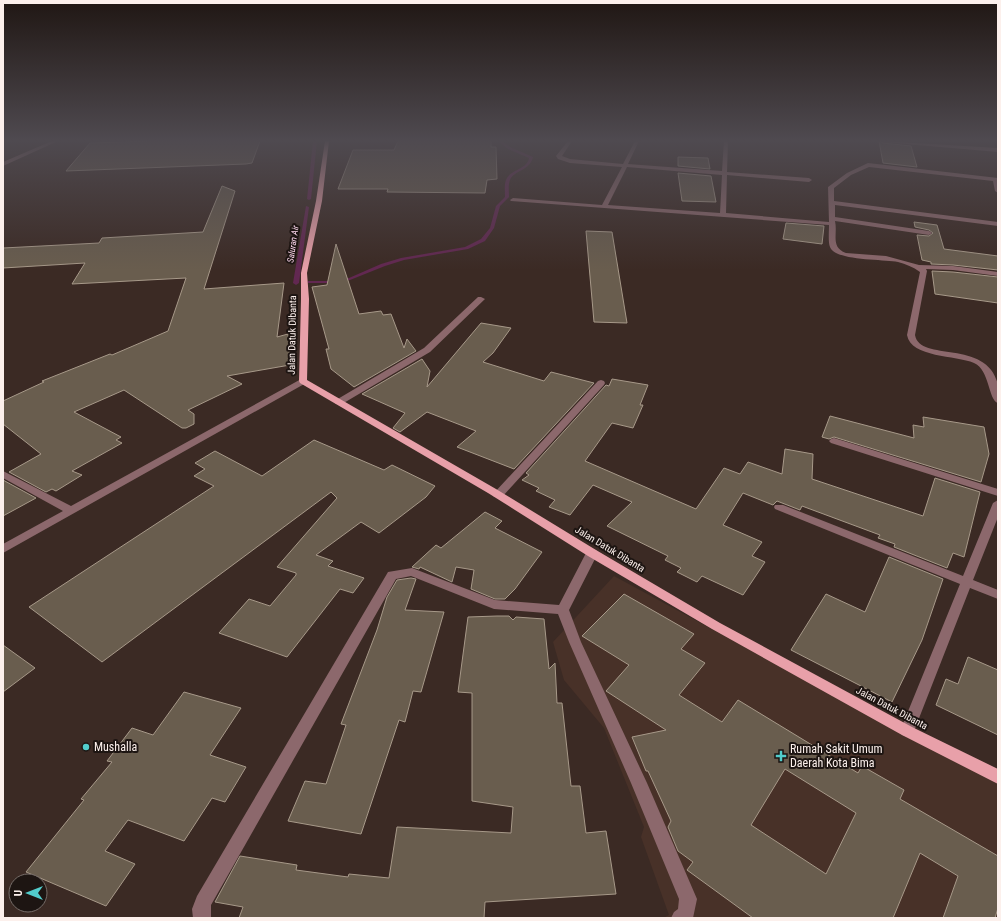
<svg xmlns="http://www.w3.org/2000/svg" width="1001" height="921" font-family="'Roboto Condensed',sans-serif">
<rect width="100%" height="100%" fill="#3b2a24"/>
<path fill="#483128" d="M 614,576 L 998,784 L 998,918 L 663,918 L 669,915 L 641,837 L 644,827 L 604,728 L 564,680 L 553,642 Z"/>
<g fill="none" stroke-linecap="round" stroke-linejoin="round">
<path fill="#622851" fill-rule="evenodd" d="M 313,141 L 317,141 L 311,199 L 309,200 L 307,199 Z
M 498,141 L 502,141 L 510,147 L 533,157 C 530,171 514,170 510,180 C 508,185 509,192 509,197 L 500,206 L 494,228 L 485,241 L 468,249 L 404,260 L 385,266 L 350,280 L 328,283 L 308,283 L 308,281 L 328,281 L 349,278 L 381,264 L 401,258 L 465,247 L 481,239 L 490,228 L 496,206 L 505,197 C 505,191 504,185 506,180 C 510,169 527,170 529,158 L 508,149 Z
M 306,206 L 309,207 L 299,283 L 296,285 L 293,283 Z"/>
</g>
<path fill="#695d4e" stroke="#a79989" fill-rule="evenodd" d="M 151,141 L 260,141 L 252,163 L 246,164 L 66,171 L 90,143 Z
M 398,141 L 491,141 L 491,147 L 496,147 L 497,179 L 487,180 L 485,193 L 387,192 L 388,189 L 338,189 L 353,150 L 394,150 Z
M 879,141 L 883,143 L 911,146 L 917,167 L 883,163 Z
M 678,157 L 708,158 L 710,169 L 678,166 Z
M 678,173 L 711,176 L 716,202 L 682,201 Z
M 222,186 L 235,191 L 204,289 L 284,283 L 277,337 L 288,334 L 290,365 L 227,376 L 242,384 L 188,410 L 194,414 L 194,424 L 186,428 L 182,428 L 124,390 L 74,412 L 121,437 L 116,440 L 122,443 L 72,471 L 82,475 L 56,491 L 52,489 L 46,492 L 9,472 L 41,454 L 3,424 L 3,401 L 44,382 L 42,381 L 110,354 L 112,355 L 168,331 L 186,278 L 72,284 L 85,263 L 3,268 L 3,248 L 99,243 L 102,238 L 203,232 Z
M 914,222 L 937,225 L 944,249 L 998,256 L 998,270 L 953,265 L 931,264 L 931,262 L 922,260 L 917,235 L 929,236 L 933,233 L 929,230 L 915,227 Z
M 786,223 L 824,226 L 822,244 L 783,239 Z
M 586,231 L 612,232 L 627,323 L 594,322 Z
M 336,244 L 359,314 L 381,311 L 383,315 L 391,314 L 404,348 L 407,339 L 416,351 L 354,387 L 331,369 L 326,349 L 329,349 L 312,287 L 327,285 Z
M 932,271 L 953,272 L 998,277 L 998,303 L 935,294 Z
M 481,323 L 511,328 L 493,353 L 483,362 L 544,381 L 551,372 L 594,383 L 514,469 L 457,447 L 476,431 L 427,412 L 400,432 L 393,428 L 405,413 L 362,394 L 422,359 L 430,371 L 427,387 Z
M 612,379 L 648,385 L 640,405 L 643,405 L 633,428 L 612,423 L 585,461 L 696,509 L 724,468 L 740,474 L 748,462 L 782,474 L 785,449 L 813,454 L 812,479 L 923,516 L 935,478 L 980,492 L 964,557 L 953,553 L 947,568 L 894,547 L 895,544 L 878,538 L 880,535 L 802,506 L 800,510 L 777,501 L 773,505 L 743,493 L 723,525 L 762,542 L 752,556 L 765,562 L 743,595 L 702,576 L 697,582 L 677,572 L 681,568 L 665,560 L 668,556 L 607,526 L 632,502 L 593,485 L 570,515 L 549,507 L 555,500 L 536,491 L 539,488 L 522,480 L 529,475 L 526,473 L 606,385 L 609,386 Z
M 830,416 L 914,438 L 913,425 L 924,427 L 923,417 L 984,427 L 989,454 L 981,482 L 834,437 L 829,439 L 822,437 Z
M 314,440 L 384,470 L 392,465 L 435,486 L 426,497 L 379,533 L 361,522 L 316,555 L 333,561 L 328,566 L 364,578 L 353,593 L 340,589 L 287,657 L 219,633 L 249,599 L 270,606 L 296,575 L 296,573 L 277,567 L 337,498 L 331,492 L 102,662 L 29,607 L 214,486 L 194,476 L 205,469 L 195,463 L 215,451 L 262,476 Z
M 3,480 L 36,498 L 3,516 Z
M 485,512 L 502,521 L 495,528 L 542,552 L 515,589 L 505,599 L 495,599 L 471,589 L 474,570 L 456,567 L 452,582 L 420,567 L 419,569 L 412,567 L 436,545 L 441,548 Z
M 889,557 L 943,579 L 922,640 L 892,702 L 791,650 L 826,594 L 865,612 Z
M 411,578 L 416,579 L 405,610 L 444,612 L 421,692 L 413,691 L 405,722 L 399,720 L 361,834 L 288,821 L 305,781 L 326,784 L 346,725 L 341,724 L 377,630 L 387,597 L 397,580 Z
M 624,594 L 694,634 L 681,649 L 705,663 L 679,695 L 722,722 L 738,700 L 858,773 L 862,766 L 904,790 L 900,799 L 998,856 L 998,908 L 995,918 L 943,918 L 958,876 L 920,853 L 893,918 L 753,918 L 687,870 L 693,862 L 678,851 L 668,827 L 671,821 L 648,771 L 646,771 L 632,737 L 666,730 L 606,691 L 629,665 L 582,636 ZM 785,769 L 856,813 L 826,874 L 751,825 Z
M 497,616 L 509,616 L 513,620 L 516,617 L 544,619 L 549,669 L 555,663 L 557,703 L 562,703 L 571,786 L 580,786 L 586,833 L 606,831 L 616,894 L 485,902 L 484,918 L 239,918 L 243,907 L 215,902 L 240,856 L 297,865 L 296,870 L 348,877 L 349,874 L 389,878 L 397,827 L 511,833 L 513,807 L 472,801 L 472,693 L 458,692 L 468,617 Z
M 3,645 L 35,668 L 3,692 Z
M 968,657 L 998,670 L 998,735 L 936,705 L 946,679 L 958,684 Z
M 184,692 L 241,708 L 210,755 L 246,767 L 225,802 L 212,798 L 184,841 L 128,820 L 105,851 L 135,864 L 106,906 L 26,872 L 84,800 L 81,799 L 112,762 L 107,761 L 132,728 L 153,735 Z"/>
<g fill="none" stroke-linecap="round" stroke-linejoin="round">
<path fill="#8c686c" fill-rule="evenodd" d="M 52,141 L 58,141 L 3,166 L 3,162 Z
M 568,141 L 572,141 L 562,156 L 570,159 L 623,164 L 635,141 L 639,141 L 628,164 L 722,171 L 724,141 L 728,141 L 727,172 L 809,178 L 812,180 L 809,182 L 727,175 L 726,213 L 829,222 L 828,187 L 847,173 L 868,163 L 998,178 L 998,193 L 995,191 L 993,181 L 869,167 L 851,175 L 834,188 L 834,201 L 998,222 L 998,226 L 835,205 L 835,217 L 929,231 L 932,233 L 929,235 L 835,221 C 838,234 830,247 846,253 L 886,256 L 919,265 L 953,266 L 998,272 L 998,276 L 953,270 L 926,269 L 927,271 L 915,335 C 920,363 986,338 998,384 C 999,390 998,397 998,403 C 988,400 990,370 974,363 C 956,355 911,358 907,335 L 920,272 C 913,267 906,264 898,262 C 883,259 835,261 830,247 C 828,242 829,232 829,225 L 511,201 L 510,200 L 513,198 L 602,205 L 622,167 L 570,163 L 558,159 L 556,156 ZM 627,167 L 722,175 L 720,213 L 608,205 Z
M 881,141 L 998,148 L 998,152 L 883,142 Z
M 478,297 L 481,297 L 485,299 L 430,352 L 342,404 L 336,404 L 334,402 L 336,400 L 424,348 Z
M 303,378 L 306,379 L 307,381 L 306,383 L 3,553 L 3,544 L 63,511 L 3,478 L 3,471 L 71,506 Z
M 601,380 L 604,381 L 605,383 L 604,385 L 502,497 L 494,497 L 493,495 L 494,493 L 598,381 Z
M 834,438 L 998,489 L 998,496 L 831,443 L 829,441 L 831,439 Z
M 998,500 L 998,517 L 973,580 L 998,590 L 998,599 L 970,588 L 914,731 L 912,735 L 907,737 L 902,735 L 900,731 L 960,584 L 775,509 L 774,507 L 775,505 L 783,505 L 963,576 L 993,503 Z
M 592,549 L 596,550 L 598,553 L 569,610 L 581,642 L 647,783 L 697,899 L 693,918 L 671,918 L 674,912 L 678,909 L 679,899 L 631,783 L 569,642 L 558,614 L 494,609 L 411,576 L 396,579 L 211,905 L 211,918 L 193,918 L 192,909 L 197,896 L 388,572 L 412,568 L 495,600 L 559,605 L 586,553 L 588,550 Z"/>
<path fill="#e8a0a9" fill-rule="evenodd" d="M 325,141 L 329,141 L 322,201 L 307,273 L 309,299 L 307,380 L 496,489 L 596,550 L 720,623 L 912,727 L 998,769 L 998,784 L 902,735 L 712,629 L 588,556 L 488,493 L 300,383 L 299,381 L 301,299 L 301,273 L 316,201 Z"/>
</g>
<linearGradient id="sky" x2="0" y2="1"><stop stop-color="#201714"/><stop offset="0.52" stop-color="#4f4a50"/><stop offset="1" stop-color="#4f4a50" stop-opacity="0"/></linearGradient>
<rect width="1001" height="270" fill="url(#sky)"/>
<g fill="#52cdcc" stroke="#1d1512" stroke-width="1.5">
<circle cx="86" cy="747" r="4"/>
<path d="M779 750h4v4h4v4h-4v4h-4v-4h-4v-4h4z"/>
</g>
<g text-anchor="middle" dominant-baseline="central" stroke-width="4" stroke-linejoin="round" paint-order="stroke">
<g font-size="9" font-style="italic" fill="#fed8ef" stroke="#1d1512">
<text transform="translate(293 244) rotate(-82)">Saluran Air</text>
</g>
<g font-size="10" fill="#fcf0ec" stroke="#1d1512">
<text transform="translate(292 335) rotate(-89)">Jalan Datuk Dibanta</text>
<text transform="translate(610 549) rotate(31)">Jalan Datuk Dibanta</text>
<text transform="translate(892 708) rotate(28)">Jalan Datuk Dibanta</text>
</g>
<g font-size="12" fill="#fcf0ec" stroke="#1d1512" text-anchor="start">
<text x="94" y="747">Mushalla</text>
<text x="790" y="749">Rumah Sakit Umum<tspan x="790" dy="14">Daerah Kota Bima</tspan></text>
</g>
</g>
<rect width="1001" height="921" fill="none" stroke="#fcf0ec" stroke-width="8"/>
<g transform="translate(28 893) rotate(270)"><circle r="19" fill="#1d1512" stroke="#766d69"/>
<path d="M0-3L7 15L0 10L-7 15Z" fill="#52cdcc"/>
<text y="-6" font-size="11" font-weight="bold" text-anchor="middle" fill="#fcf0ec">U</text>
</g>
</svg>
